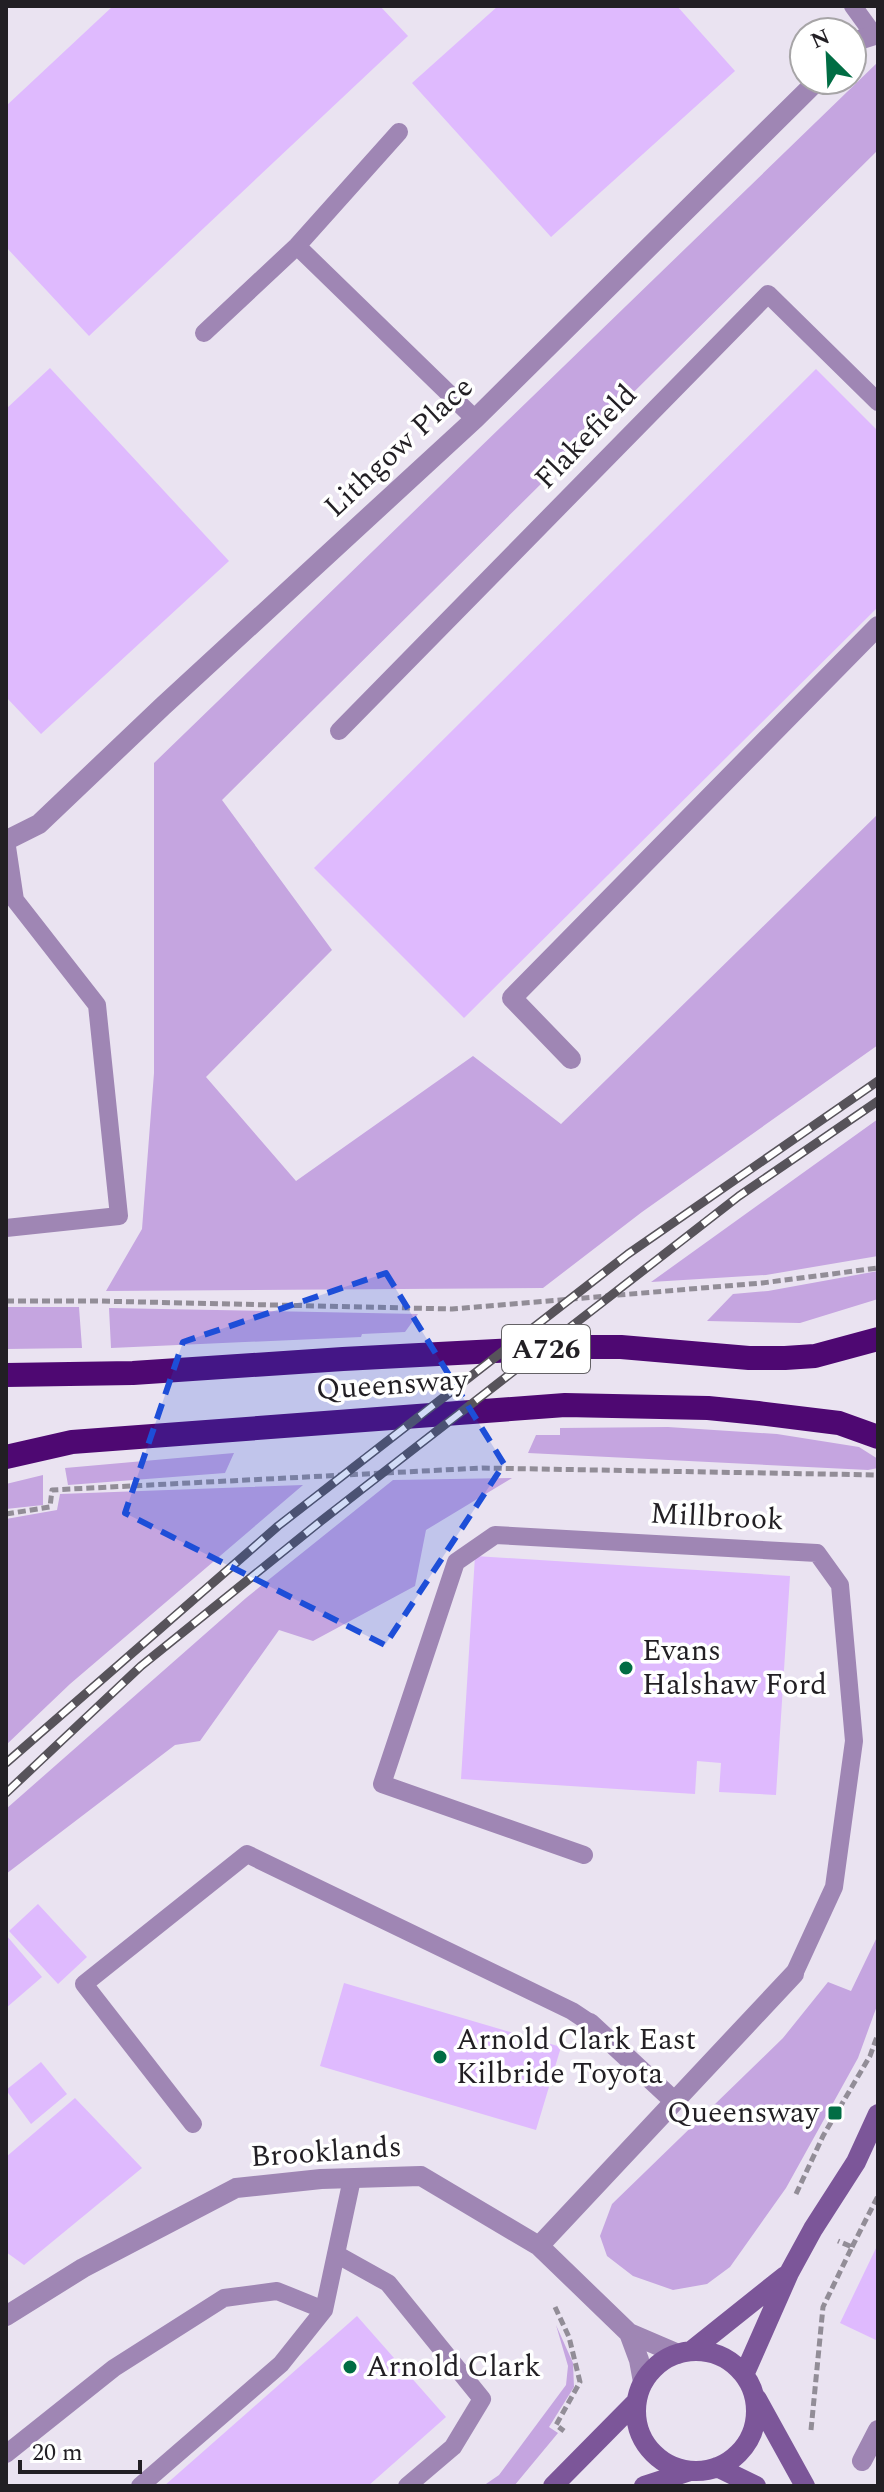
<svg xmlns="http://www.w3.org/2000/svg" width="884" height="2492" font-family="Spectral,serif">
<rect width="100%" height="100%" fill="#eae3f1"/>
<path fill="#c5a5e0" d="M 878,62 L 878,150 L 222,800 L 332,950 L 206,1077 L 296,1181 L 473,1056 L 561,1124 L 878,814 L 878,1045 L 642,1212 L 543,1288 L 106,1291 L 142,1229 L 154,1073 L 154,763 Z
M 878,1119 L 878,1256 L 766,1275 L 651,1282 Z
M 878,1271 L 878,1299 L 800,1323 L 707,1321 L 733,1294 L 768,1291 Z
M 6,1307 L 79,1307 L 82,1348 L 6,1349 Z
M 109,1308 L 418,1314 L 405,1332 L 362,1334 L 361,1337 L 111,1348 Z
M 668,1427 L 777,1434 L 859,1447 L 878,1459 L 878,1468 L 868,1470 L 528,1453 L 536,1435 L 560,1435 L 560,1428 Z
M 234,1453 L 225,1473 L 68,1485 L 65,1468 Z
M 43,1475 L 43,1505 L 6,1509 L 6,1484 Z
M 512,1478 L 426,1530 L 415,1586 L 313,1641 L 279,1630 L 200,1741 L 175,1745 L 6,1874 L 6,1809 L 246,1598 L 393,1480 Z
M 303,1485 L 70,1684 L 6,1745 L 6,1519 L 57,1510 L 60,1494 Z
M 878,1935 L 878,2003 L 858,2058 L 786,2188 L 730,2267 L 707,2284 L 673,2290 L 633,2276 L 607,2256 L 600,2236 L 612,2204 L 783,2038 L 828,1982 L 851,1991 Z
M 556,2325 L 573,2363 L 574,2387 L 549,2427 L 558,2433 L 514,2486 L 483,2486 L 499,2475 L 566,2385 L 568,2366 Z"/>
<path fill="#dfbafe" d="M 113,6 L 380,6 L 408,36 L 89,336 L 6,247 L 6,106 Z
M 498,6 L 677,6 L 735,71 L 551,237 L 412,83 Z
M 50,368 L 229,561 L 41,734 L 6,697 L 6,409 Z
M 816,369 L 878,431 L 878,607 L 464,1018 L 314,868 Z
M 475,1556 L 790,1576 L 776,1795 L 719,1792 L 721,1763 L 697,1761 L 695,1794 L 461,1779 Z
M 38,1904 L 87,1957 L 58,1984 L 9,1931 Z
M 6,1935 L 42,1977 L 6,2008 Z
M 344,1983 L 561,2047 L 536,2130 L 320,2066 Z
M 41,2062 L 67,2094 L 31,2124 L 6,2090 Z
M 75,2098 L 142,2168 L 24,2265 L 6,2252 L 6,2157 Z
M 878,2244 L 878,2341 L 840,2323 Z
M 357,2316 L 446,2417 L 368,2486 L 164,2486 Z"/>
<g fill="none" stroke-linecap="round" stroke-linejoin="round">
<path stroke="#928d97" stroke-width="5" stroke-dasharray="8 4" stroke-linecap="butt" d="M 6,1301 L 97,1301 L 452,1309 L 762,1283 L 878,1268
M 6,1514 L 50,1507 L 52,1490 L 482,1468 L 878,1475
M 796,2194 L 823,2136 L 870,2056 L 878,2034
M 852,2247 L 878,2196
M 555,2307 L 569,2337 L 580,2382 L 556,2425 L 564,2431
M 811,2430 L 823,2307 L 852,2247 L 838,2241"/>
<path stroke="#9f86b4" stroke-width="18" d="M 853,6 L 874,35
M 297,246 L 475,419
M 204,333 L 297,246 L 399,132
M 339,731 L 768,294 L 878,402
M 6,840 L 15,900 L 97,1005 L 119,1216 L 6,1228
M 584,1855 L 382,1784 L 456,1562 L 495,1535 L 817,1553 L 840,1585 L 854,1741 L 834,1887 L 794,1974
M 193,2124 L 84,1984 L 247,1854 L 572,2011 L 590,2023
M 336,2254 L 388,2283 L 482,2399 L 453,2447 L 407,2486
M 6,2454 L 114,2368 L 224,2298 L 277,2291 L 324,2310
M 140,2486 L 281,2364 L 324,2310 L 352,2179"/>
<path stroke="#9f86b4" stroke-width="20" d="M 852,47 L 859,40 L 878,34
M 7,840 L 39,824 L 163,706 L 475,419 L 818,80
M 571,1059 L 512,998 L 878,626
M 590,2023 L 674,2101
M 539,2246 L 794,1974
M 6,2316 L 83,2268 L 236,2188 L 321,2179 L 421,2176 L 539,2246 L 629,2333 L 678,2354
M 629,2333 L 639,2360 L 643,2382
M 862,2461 L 878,2430"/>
<path stroke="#7c5699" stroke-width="20" d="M 691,2351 L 785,2276
M636 2411a60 60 0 1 1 120 0a60 60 0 1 1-120 0Z
M 744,2375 L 789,2273 L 813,2229 L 856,2162 L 878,2114
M 757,2399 L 805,2486
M 717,2467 L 756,2486
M 553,2486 L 637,2401
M 644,2486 L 690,2471"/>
<path stroke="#4e0872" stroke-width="24" d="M 6,1375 L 133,1373 L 343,1359 L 572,1347 L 621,1347 L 749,1358 L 785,1358 L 815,1356 L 878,1339
M 6,1457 L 72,1442 L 565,1405 L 708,1408 L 758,1413 L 839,1423 L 878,1437"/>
<g stroke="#57535a" stroke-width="9">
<path id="rail" d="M 6,1763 L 278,1526 L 628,1254 L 878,1081
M 6,1793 L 141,1666 L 321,1521 L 739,1196 L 878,1101"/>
</g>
<use href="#rail" stroke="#fff" stroke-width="6" stroke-dasharray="18" stroke-linecap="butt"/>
</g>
<path fill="#1d4ed8" fill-opacity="0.2" stroke="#1d4ed8" stroke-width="6" stroke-dasharray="16 10" stroke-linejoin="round" d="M 386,1273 L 504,1464 L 385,1645 L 125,1513 L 183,1342 Z"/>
<g fill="#016d44" stroke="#fff" stroke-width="3">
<circle cx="626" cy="1668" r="8"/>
<circle cx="440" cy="2057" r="8"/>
<rect x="827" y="2105" width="16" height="16" rx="4"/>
<circle cx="350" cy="2367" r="8"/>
</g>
<g text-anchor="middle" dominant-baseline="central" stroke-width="7" stroke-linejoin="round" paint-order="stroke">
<rect fill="#fff" stroke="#646266" stroke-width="2" x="502" y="1325" width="88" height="48" rx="6"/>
<g font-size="28" font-weight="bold" fill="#221f24">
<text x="546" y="1349">A726</text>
</g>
<g font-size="30" fill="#221f24" stroke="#fff">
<text transform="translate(586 437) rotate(-46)">Flakefield</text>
<text transform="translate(399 447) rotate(-43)">Lithgow Place</text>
<text transform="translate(392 1385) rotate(-4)">Queensway</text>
<text transform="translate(717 1517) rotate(3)">Millbrook</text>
<text transform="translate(326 2152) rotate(-4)">Brooklands</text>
</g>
<g font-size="30" fill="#221f24" stroke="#fff" text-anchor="start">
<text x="642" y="1651">Evans<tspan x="642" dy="34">Halshaw Ford</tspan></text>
<text x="456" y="2040">Arnold Clark East<tspan x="456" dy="34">Kilbride Toyota</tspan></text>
<text x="819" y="2113" text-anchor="end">Queensway</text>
<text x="366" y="2367">Arnold Clark</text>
</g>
</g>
<rect width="884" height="2492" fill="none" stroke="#221f24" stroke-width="16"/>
<g transform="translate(828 56) rotate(336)"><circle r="38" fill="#ffffff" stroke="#a7a5a7" stroke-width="2"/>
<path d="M0-6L14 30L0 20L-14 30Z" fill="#016d44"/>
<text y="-12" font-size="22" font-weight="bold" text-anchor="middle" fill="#221f24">N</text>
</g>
<path d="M20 2460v12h120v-12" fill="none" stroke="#221f24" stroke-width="4"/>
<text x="32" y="2460" font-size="24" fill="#221f24" stroke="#ffffff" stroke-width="6" paint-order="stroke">20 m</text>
</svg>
